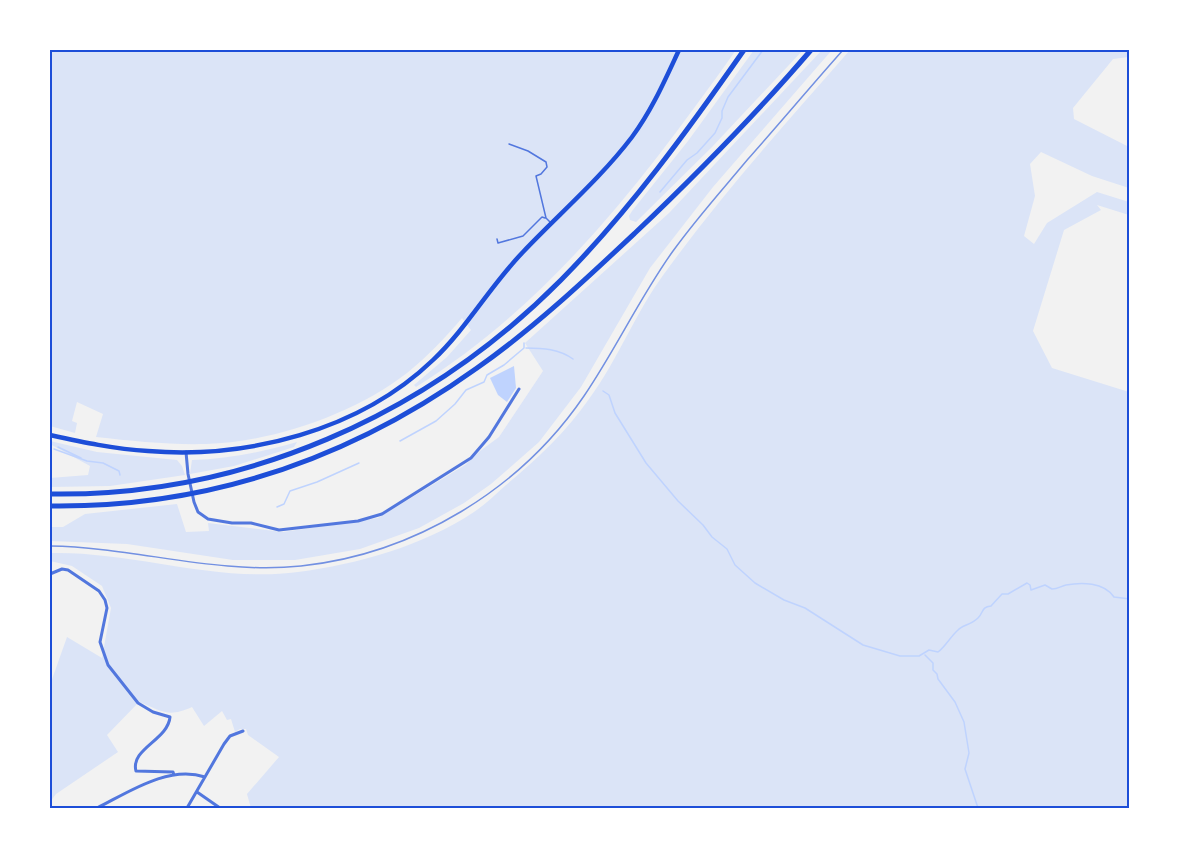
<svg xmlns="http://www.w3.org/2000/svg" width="1179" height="858" font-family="'Exo 2',sans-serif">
<rect width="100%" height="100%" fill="#f2f2f2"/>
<path fill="#dbe4f7" d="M 50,50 L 736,50 C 645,178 551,303 416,387 L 414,385 L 447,357 L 471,330 L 462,318 C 445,338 427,357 407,373 C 354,414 273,442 206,444 C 169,445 133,441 96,437 L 103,414 L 77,402 L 72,421 L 77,423 L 75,433 L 50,426 Z
M 754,50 L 803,50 L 712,147 L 636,222 L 630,220 L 629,216 L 632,211 L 688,141 Z
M 822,50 L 832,50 L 713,187 L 650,268 L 581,387 L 539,442 L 491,484 L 464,503 L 419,528 L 360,549 L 295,560 L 233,560 L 127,544 L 50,541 L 50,527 L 63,527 L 85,514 L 177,504 L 186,532 L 209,531 L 208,523 L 283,532 L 378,518 L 465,465 L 480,451 L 499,437 L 543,371 L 525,343 L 669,213 Z
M 850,50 L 1129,50 L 1129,57 L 1113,59 L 1073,108 L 1074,119 L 1129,147 L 1129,188 L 1092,176 L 1041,152 L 1030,164 L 1035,196 L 1024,236 L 1034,244 L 1047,223 L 1097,192 L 1129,202 L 1129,215 L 1097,205 L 1101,210 L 1064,230 L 1033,331 L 1052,368 L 1129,392 L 1129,808 L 251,808 L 247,794 L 279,757 L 248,735 L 246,729 L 240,729 L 235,732 L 231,719 L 227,720 L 222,711 L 204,726 L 192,707 C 168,718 162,711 139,702 L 107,735 L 118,752 L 56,794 L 50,802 L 50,685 L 67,637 L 102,658 L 111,608 L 102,586 L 72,566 L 50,561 L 50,553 C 133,551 215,583 298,572 C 358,564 423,546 474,512 C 486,504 496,494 506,485 C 537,459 566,432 589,399 C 618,360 635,313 664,274 C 721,195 786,123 850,50 Z
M 50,441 L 97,452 L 177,460 L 182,466 L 185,475 L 110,486 L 50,487 L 50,478 L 88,475 L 90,466 L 50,444 Z
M 297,442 L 294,447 L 234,466 L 190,474 L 192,460 C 227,459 263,452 297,442 Z"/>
<path fill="#bfd3fe" d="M 514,366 L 516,388 L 507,402 L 498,395 L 490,378 Z"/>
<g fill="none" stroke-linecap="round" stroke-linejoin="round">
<path stroke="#bfd3fe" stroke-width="1.5" d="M 660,192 L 687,160 L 697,153 L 715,133 L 722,118 L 722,111 L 728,97 L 763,50
M 526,348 C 543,348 559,349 573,359
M 603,391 L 609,395 L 615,413 L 646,463 L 678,501 L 703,525 L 712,537 L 727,549 L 735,565 L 755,583 L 784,600 L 805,608 L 863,645 L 900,656 L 919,656 L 929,650 L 938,652 C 945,647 951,636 958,630 C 962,625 971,625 978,618 C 984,612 981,607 991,606 L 1002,594 L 1008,594 L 1027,583 L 1030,585 L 1031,590 L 1045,585 L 1052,589 C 1058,589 1061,586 1066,585 C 1081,582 1104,582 1114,597 L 1130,599
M 400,441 L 436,421 L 455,404 L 466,390 L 484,382 L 487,375 L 504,365 L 524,348 L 524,343
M 58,447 L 81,458
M 54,449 L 87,461 L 103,463 L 119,471 L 120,475
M 277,507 L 284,504 L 290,491 L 317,482 L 359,463
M 925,655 L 933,663 L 933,670 L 937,674 L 938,679 L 955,702 L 964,722 L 969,753 L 965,769 L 978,808"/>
<path stroke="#5277de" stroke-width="1.5" d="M 509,144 L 528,151 L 546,162 L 547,167 L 541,174 L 536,176 L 546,218 L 550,222
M 497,239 L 498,243 L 523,236 L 542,217 L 545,218"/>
<path stroke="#5277de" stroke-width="3" d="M 186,452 L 188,474 L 194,502 L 198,512 L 208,519 L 232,523 L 251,523 L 279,530 L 358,521 L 382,514 L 471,458 L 489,437 L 519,389
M 50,574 L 62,569 L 68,570 L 99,591 L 105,600 L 107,608 L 100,642 L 108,665 L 138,703 L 153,712 L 170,717 C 168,740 130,749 136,771 L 173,772 L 174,775
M 197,792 L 220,808
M 97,808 C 129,792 168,765 205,777
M 187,808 L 224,744 L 230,736 L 243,731"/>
<path stroke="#1d4ed8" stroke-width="4.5" d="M 50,435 C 82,442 114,449 148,451 C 247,459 359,431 433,360 C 467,328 490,286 523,252 C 559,214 600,179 632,137 C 652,110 665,80 679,50"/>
<path stroke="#1d4ed8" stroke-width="5" d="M 50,494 C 243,497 426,416 561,280 C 630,210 688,130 744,50
M 50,506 C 207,508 350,459 477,368 C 534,328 585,280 635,233 C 697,174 756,114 811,50"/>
<path stroke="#7290e2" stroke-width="1.5" d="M 50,546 C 134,547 216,575 301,566 C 414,554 520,490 584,396 C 616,349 640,297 673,251 C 696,219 723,189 748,159 C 780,123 811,86 843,50"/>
</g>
<rect width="1179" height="858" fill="none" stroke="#ffffff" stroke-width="102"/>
<rect x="51" y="51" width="1077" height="756" fill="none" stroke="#1d4ed8" stroke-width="2"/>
</svg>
